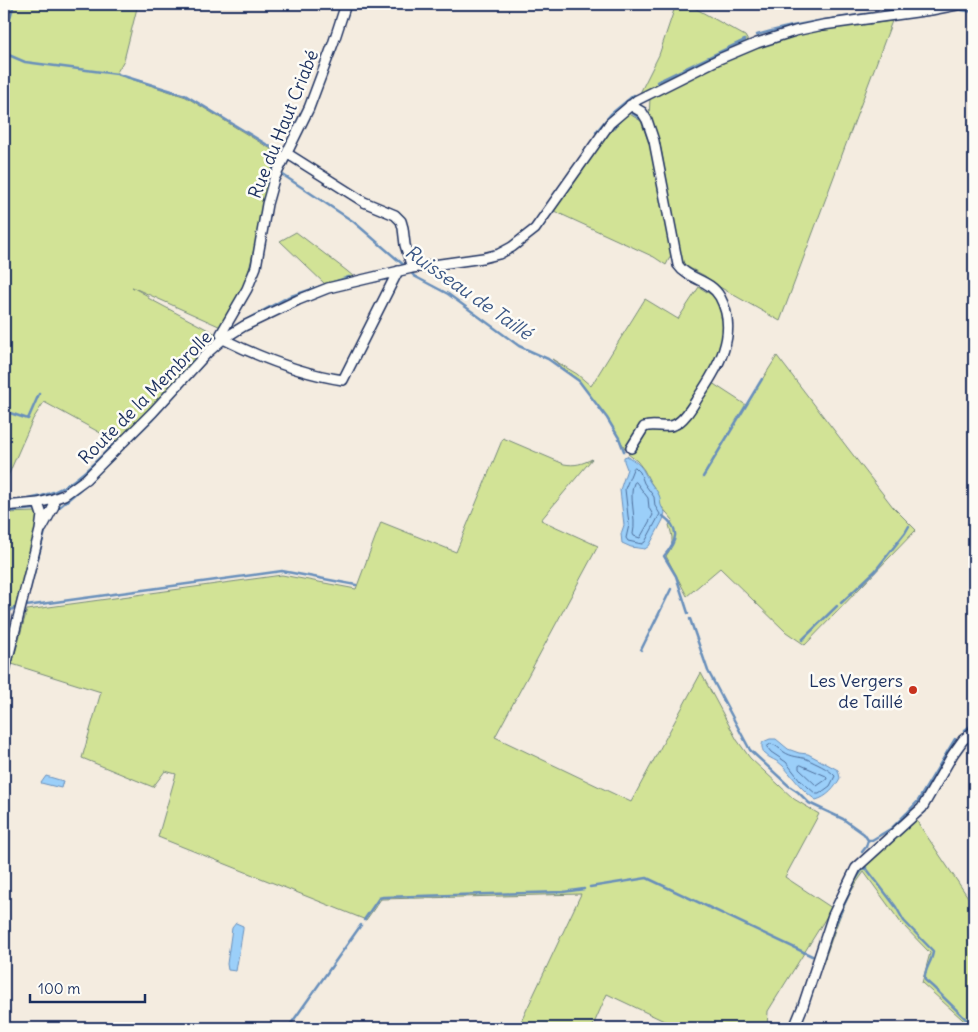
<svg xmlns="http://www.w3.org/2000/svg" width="978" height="1032" font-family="Delius,sans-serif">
<rect width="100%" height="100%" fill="#f4ece0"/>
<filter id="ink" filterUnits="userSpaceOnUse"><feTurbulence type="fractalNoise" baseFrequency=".02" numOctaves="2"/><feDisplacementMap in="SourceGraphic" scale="10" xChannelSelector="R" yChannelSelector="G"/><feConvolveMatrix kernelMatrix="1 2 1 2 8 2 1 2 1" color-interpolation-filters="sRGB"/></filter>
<g filter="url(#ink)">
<path fill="#d2e396" stroke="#76897a" d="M 4,4 L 138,4 L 124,60 L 116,74 L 186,97 L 279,154 L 272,167 L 273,170 L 247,278 L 241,293 L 221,327 L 132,287 L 148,296 L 148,298 L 216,334 L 217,336 L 215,339 L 117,442 L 44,402 L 33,419 L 4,485 Z
M 676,4 L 685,4 L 691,6 L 745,36 L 748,41 L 701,62 L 639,95 L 659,55 Z
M 892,21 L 780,321 L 716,285 L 705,276 L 684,265 L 680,254 L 661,149 L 649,118 L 650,98 C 689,78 730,55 772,42 C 811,30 852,26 892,21 Z
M 628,113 L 641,121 L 652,152 L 670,242 L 671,255 L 666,265 L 654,257 L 554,211 L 608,135 Z
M 296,232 L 347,271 L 354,277 L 326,285 L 280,241 Z
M 699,287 L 715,297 L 728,324 L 709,381 L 746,405 L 777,356 L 893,507 L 916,530 L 805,645 L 786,632 L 720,568 L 687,596 L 666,556 C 674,545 673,538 669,525 L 673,520 L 660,505 L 657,492 L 649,480 L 644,470 L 637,461 L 628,454 L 633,450 L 630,447 L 626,450 L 607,418 L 579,381 L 552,359 L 577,374 L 591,386 L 645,299 L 678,319 Z
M 503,438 L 564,464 C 575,466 582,464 592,459 L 541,520 L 598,546 L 495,737 L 631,802 L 701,673 L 737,740 L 750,758 L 794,799 L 819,814 L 785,877 L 832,908 L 768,1011 L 767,1028 L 679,1028 L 607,994 L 592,1028 L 518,1028 L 581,894 L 381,899 L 366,920 L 158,837 L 176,774 L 165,771 L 153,787 L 82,758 L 101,692 L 12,664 L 27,610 L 282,575 L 356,589 L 381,522 L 456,552 Z
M 36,512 L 38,525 L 18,606 L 4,614 L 4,513 Z
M 916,820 L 974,906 L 974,1028 L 972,1028 L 922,983 L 930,953 L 901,923 L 864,872 C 844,897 834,934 823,964 L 822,963 L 840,913 L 863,865 Z"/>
<path fill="#9bcff9" stroke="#688fbb" d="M 627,456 C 644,467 640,466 650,482 C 652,486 657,490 659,495 C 662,502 658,503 665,512 L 663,520 L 649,546 L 645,549 L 631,547 L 622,543 L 621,534 L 624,525 L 620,490 L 627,469 L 624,461 L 624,457 Z
M 770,739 L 776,739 L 788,749 L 799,753 L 808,754 L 838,770 L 840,778 C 835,788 827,797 816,800 C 801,790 795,779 783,766 C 778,760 769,759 764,753 C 762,748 761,746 763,742 Z
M 46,776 L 63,781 L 61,788 L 41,783 Z
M 236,923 L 243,926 L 243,929 L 236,971 L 228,970 L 227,964 L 232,928 Z"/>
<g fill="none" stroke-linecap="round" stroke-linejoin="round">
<path stroke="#4e6f9c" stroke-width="1" d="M 635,467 L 640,472 L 644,483 L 654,497 L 655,506 L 660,514 L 645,542 L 642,544 L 628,541 L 626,538 L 629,525 L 625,489 L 633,469 Z
M 636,482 L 648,498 L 649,508 L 653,515 L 640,538 L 634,536 L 633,534 C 637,518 628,495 634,483 Z
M 771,744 C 777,745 779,749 784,752 C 791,757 801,757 807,759 C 816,764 828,768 835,776 L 830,786 L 819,794 L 816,794 L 800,780 L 786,762 L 771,752 L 767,747 Z
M 801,765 L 826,776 L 827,779 L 817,786 L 799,769 L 799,766 Z"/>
<path stroke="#688fbb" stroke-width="2.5" d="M 962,10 L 974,12
M 757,35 C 812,18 870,15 927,5
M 4,39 L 14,4
M 4,53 L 25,62 L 117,74 L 185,95 L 279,152 L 280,155 L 272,167 L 273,169
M 657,82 L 745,40
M 629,111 L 642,120
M 610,131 L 620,120
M 596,132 L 611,114 L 634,95
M 280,173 L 354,222 L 406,267
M 517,248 L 530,238
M 410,271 L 414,276 L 448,294 L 519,346 L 548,359 L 579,381 L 607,418 L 619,438 L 624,451
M 373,282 L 390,278
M 235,326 L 288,297 L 349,277
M 4,411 L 28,419 L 39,394
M 106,465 L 153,419 L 213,353
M 703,477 L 762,379
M 4,500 L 7,500
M 14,501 C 66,496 80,476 115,443
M 56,510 L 84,486
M 12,511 L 35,509
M 663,516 C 681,529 677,541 664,556 L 676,576 L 688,613
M 841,603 L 875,571 L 905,533 L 909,526
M 26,606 L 282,571 L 356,585
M 24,610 L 46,528
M 4,615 L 14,608
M 690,619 L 708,671 L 750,750 L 789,786 L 798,792 L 809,803 L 843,819 L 864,834 L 868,840 L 866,847 L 862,852
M 802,640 L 837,606
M 641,650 L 671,589
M 4,687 L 7,676
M 965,730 L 974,723
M 868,840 L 872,840 L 892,828 L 907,813 L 918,801 L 955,739
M 863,864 L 896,907 L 904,921 L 933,951 C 933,961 923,970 925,980 L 933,987 L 974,1027
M 856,879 L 862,870 L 866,868
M 590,887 L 647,878 L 812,956
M 364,920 L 379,898 L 383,897 L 563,892 L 584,889
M 832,931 L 853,885
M 288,1028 L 361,925"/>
<g stroke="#1b2f5e" stroke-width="12">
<path id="minor" d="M 346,4 L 333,44 L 309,108 L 274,179 L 267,204 L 256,267 L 247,289 L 221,334 L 223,339 C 261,358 302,374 343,380 L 398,271
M 630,105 L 642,112 L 647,120 L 654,141 L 678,265 C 688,280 710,279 720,297 C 740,334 717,369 697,399 C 692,407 684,421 674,425 C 665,429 654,423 644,427 L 631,448
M 288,154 L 364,202 L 395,215 L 401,221 L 403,228 L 405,245 L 412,268
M 4,506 L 38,503 L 53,499 L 64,495 L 86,479 L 153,412 L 207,353 L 223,339 L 244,326 L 298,300 L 328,288 L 412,268 L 483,258 L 499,254 L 512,247 L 535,229 L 610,123 L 637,100 L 719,59 L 757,43 L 795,31 L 823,25 L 931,10 L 962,4
M 42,528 L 54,506 L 53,499
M 4,674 L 40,530 L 42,515 L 38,503
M 794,1028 L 803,1006 L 833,915 L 856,868 L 922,808 L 953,754 L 963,740 L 974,731"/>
</g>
<use href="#minor" stroke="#fdfcf7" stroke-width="9"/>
</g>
</g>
<circle fill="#c8321e" stroke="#fdfcf7" stroke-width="2" cx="913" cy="690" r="5"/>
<g text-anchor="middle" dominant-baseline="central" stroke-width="5" stroke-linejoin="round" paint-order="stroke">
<g font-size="18" fill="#1b2f5e" stroke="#fdfcf7">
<text transform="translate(283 124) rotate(-68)">Rue du Haut Criabé</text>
<text transform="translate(145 397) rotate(-45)">Route de la Membrolle</text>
</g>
<g font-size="18" fill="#1b2f5e" stroke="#fdfcf7" text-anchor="end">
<text x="903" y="680">Les Vergers<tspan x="903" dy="21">de Taillé</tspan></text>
</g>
<g font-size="19" font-style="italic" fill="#3b5785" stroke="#fdfcf7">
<text transform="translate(469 292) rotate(35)">Ruisseau de Taillé</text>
</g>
</g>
<rect width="978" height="1032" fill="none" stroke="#fdfcf7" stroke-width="20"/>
<rect x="10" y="10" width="958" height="1012" fill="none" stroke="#1b2f5e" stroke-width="2" filter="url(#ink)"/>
<path d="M30 994v8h115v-8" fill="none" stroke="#1b2f5e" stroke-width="2.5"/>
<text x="38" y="994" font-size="15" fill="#1b2f5e" stroke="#fdfcf7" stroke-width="4" paint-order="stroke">100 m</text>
</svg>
